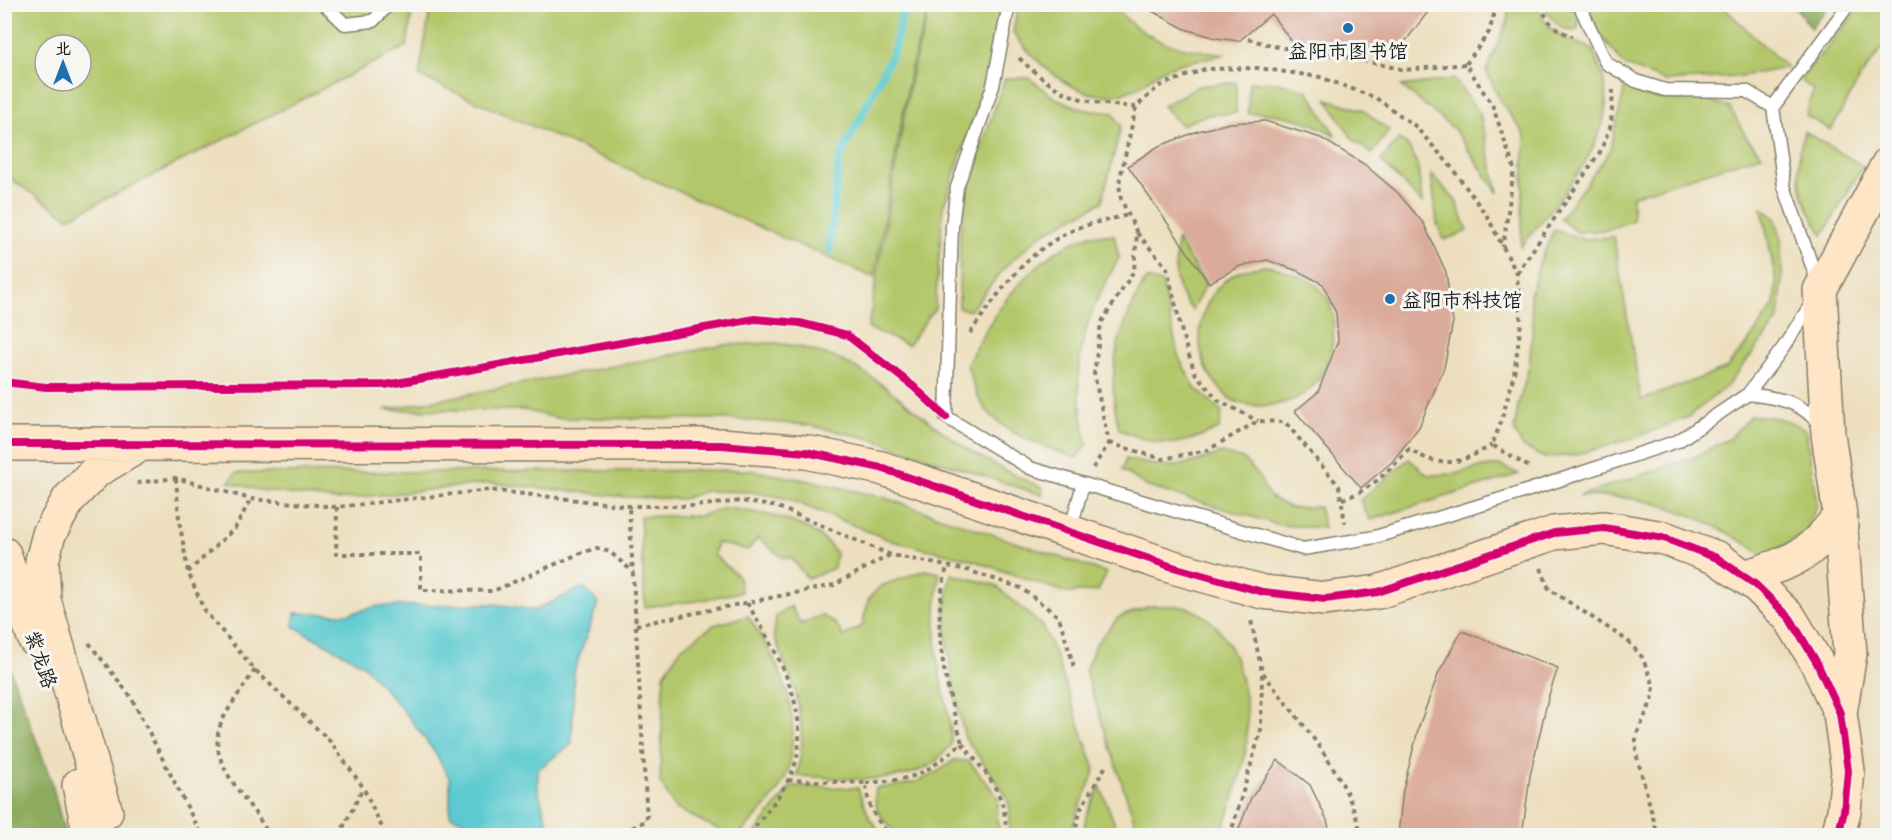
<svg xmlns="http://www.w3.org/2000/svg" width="1892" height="840" font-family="Mali,'LXGW WenKai TC',sans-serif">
<rect width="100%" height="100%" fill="#f6f6f2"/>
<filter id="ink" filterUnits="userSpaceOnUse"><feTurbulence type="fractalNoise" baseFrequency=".0167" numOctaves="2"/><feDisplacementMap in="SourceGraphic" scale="12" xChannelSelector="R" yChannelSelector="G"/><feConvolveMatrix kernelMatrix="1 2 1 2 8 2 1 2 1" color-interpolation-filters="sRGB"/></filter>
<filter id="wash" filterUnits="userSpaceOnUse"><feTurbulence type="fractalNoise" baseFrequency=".008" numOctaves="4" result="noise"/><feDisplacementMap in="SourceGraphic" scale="24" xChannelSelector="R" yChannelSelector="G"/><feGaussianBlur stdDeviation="1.35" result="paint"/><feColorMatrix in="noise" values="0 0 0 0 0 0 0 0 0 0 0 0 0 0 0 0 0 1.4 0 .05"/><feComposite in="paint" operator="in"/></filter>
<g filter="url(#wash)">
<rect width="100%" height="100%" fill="#eddfbe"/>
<path fill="#b3c76b" stroke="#687244" stroke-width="1.5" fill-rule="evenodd" d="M 4,5 L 413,5 L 407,46 L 69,218 L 5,175 ZM 45,45 L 81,45 L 81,81 L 45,81 Z
M 431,5 L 930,5 L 911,67 L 874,278 L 419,76 Z
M 931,5 L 1002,5 L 984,87 L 943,207 L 935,308 L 908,345 L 868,328 L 912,71 Z
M 1018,5 L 1112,5 C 1149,45 1174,47 1225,54 C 1206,59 1185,61 1167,68 C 1155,72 1147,83 1136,88 C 1086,113 1041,68 1013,33 Z
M 1538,5 C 1544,33 1567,39 1592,49 C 1599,65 1607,83 1606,102 C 1605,152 1550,209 1521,247 L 1525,135 L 1501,102 L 1486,71 L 1507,22 L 1509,5 Z
M 1546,5 L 1571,5 L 1580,17 L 1577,30 L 1563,29 L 1547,13 Z
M 1590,5 L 1721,5 L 1787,68 L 1735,77 L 1665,81 L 1624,65 L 1593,25 Z
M 1862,5 L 1887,5 L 1887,42 L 1860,78 L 1831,130 L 1806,116 L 1813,90 L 1800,80 Z
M 1005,78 L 1029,78 L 1055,98 L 1085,110 L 1113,113 L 1121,126 L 1102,202 L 1042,234 L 1006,266 L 970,311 L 959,308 L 960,235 L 965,194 Z
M 1454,79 L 1480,114 L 1498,193 L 1454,129 L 1401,86 Z
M 1236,82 L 1236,113 L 1206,115 L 1181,125 L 1163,106 L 1198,86 Z
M 1249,82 L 1278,82 L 1308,91 L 1335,135 C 1306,119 1281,113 1248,113 Z
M 1625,86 L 1655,99 L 1702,97 L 1730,108 L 1747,138 L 1762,155 L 1632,196 L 1633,220 L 1606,230 L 1577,232 L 1560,219 L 1610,151 Z
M 1327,99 L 1363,110 L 1389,131 L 1372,154 L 1352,138 Z
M 1804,131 L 1863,166 L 1823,235 C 1800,201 1793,172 1804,131 Z
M 1399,139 C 1421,153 1419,178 1422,203 L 1381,161 Z
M 1431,174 L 1456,201 L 1468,231 L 1444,240 L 1437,223 Z
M 1762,208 L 1775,218 L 1781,237 L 1782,281 L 1779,319 L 1728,385 L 1688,417 L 1637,437 L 1576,455 L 1544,458 L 1523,447 L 1514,431 L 1518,406 L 1529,366 L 1533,325 L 1530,295 L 1540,261 L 1554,230 L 1583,239 L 1614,237 L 1641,400 L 1725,369 L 1747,344 L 1774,305 L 1776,282 Z
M 1090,235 L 1114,235 L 1119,258 C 1096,298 1075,341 1079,390 C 1080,408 1084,427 1087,445 L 1076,458 C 1041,446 994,432 977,395 C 973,385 970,374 967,364 C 989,321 1013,283 1052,254 C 1063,246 1078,241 1090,235 Z
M 1177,240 L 1206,284 L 1192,310 C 1171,286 1175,270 1177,240 Z
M 1269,265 C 1285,271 1306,276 1319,288 C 1341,308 1335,351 1322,374 C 1312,392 1299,399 1279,404 C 1263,407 1249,407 1234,401 C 1228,399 1222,391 1218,386 C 1187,352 1197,293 1238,272 C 1246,268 1260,267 1269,265 Z
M 1146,279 L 1162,283 L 1179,358 L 1195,388 L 1222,411 L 1219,429 C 1178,447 1160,449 1119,429 C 1105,371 1117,331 1146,279 Z
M 775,343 C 868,354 897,403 969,450 C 993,465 1017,477 1043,488 L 1042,495 L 868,438 L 807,425 L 731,419 L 556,418 L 524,410 L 384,410 L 724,345 Z
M 1750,416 C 1772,416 1788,418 1806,431 L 1817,504 L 1806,533 L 1765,556 C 1725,529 1683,507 1634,499 C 1617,496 1597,497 1579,496 L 1695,457 L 1730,438 Z
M 1221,453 L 1243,459 L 1257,474 L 1270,497 L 1290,508 L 1319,507 L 1324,528 L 1280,525 L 1148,487 L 1122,470 L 1126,459 C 1168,470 1180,468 1221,453 Z
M 1409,459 L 1428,475 L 1455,474 L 1476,468 L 1499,465 L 1519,474 L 1370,520 L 1360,500 Z
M 749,470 L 816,482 L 885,498 L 1107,573 L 1098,591 L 1067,593 L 966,558 L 892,541 L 786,498 L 751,492 L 706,491 L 682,499 L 626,497 L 491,483 L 336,500 L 259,490 L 229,482 L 236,473 Z
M 725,508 C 761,512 816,521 836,553 L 834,568 L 808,579 L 791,558 L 783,558 L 758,538 L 748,550 L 717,543 L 714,555 L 739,577 L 741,592 L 697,601 L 645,607 L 640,516 L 700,516 Z
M 925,570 L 940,573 C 934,608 934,640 940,676 C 945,699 952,722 951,745 C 945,751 938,760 931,765 C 893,787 839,777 797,776 L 802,744 L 800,715 L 795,689 L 774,636 L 776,617 L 791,606 L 801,624 L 822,615 L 836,624 L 843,636 L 862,626 L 869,598 L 881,586 Z
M 951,574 L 995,585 L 1042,626 L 1055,654 L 1095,770 L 1073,824 L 1072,835 L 1018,835 L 1009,830 L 1010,809 L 1005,793 L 965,738 L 954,692 L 946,637 L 945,607 Z
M 1150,606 C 1161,606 1173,605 1183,607 C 1241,619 1254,712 1244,760 C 1238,785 1229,811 1222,835 L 1139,835 L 1085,671 L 1096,644 L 1119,617 Z
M 748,616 C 776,658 799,699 791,752 C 790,759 790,768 787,774 C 777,798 756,817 739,835 L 729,835 L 675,808 L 660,782 L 664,674 L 682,647 L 714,625 Z
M 954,760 L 969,761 L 998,797 L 997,823 L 1002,835 L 899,835 C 883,822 872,809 876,788 C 911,785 926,782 954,760 Z
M 791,786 L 858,788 L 870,819 L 883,835 L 754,835 Z
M 1100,786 L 1119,835 L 1083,835 L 1086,816 Z"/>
<path fill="#8eac5f" stroke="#55643e" stroke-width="1.5" d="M 1794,5 L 1829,5 L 1811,28 Z
M 5,656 L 51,780 L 65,835 L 5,835 Z"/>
<path fill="#5ccad0" stroke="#3c7376" stroke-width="1.5" d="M 584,587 L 598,603 L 574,672 L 572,744 L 538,769 L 538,790 L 551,835 L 482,835 L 479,826 L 450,816 L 450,779 L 434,751 L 407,715 L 364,665 L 293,626 L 295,613 L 348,614 L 378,606 L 495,604 L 535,610 Z"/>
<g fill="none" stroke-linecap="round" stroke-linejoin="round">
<path stroke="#5ccad0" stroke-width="8" d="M 829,250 L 839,160 L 893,52 L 905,4"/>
</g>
<g id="blocks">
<path fill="#daaa9a" d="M 1139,4 L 1434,4 L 1401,47 L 1296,47 L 1271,14 L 1239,41 L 1216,38 L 1185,29 Z
M 1265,121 L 1321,138 L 1364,164 L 1398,193 L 1424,224 L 1446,272 L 1453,322 L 1444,368 L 1419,427 L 1392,462 L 1361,488 L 1295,411 L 1318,392 L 1338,341 L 1336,313 L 1323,284 L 1298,271 L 1267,260 L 1240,266 L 1209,283 L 1128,166 L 1157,147 L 1198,131 L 1230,123 Z
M 1462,631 L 1558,668 L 1548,698 L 1530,776 L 1522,836 L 1398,836 L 1403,790 L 1419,726 L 1439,672 Z
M 1278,760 L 1310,785 L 1327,820 L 1331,836 L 1236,836 L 1251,798 Z"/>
</g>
</g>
<g filter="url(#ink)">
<use href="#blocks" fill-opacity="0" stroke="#847e6d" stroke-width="1.5"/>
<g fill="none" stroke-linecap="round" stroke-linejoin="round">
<g stroke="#847e6d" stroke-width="15">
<path id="lane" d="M 324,4 L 345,24 L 373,21 L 389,4
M 1009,4 L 993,86 L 957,187 L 952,226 L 946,417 L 1030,468 L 1303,549 L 1375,537 L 1514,495 L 1678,441 L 1748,394 L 1783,348 L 1813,301
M 1579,4 L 1606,63 L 1636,81 L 1665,90 L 1746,91 L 1773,107 L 1784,186 L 1818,283
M 1773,107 L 1849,4
M 1748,394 C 1777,398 1800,400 1819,424
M 1070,531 L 1083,484"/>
</g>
<g stroke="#847e6d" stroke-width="36">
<path id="secondary" d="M 4,444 L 721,445 L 806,452 L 881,468 L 1173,567 L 1263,592 L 1325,599 L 1378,592 L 1554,533 L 1604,528 L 1664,538 L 1717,558 L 1756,585 L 1790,618 L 1817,663 L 1840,713 L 1848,771 L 1844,811 L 1838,836
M 4,554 L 35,640
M 1745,577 C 1793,561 1809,558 1840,515
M 1840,713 L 1850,654 L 1840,515 L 1828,434 L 1820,290 L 1888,164
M 79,785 L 90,836
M 106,812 L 44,600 L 42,561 L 49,534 L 69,499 L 96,471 L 140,445"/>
</g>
<path stroke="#847e6d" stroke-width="4" stroke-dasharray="4.5 4.5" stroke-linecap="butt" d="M 1123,4 L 1129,11
M 1542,4 C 1544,21 1557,31 1572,36
M 1248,39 L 1278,47 L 1347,57 L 1405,70 L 1466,64 L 1493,107 L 1514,169 L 1503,247
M 1019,58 C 1060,97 1080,103 1136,107
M 1466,64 L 1489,32 L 1497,4
M 1137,233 L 1167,268 L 1184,341 L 1195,373 L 1218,400 L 1258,421
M 1517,273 L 1600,152 L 1611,125 L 1613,90
M 970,333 C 1001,290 1027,249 1078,228 C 1094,222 1112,219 1128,215
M 1109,443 L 1163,459 L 1208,450 L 1258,421 L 1285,422 L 1339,486 L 1345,523
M 1093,468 L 1109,443 L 1094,374 L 1101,323 L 1134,271 L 1137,233 L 1121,199 L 1119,183 L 1136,107 L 1159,86 L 1205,69 L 1258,68 L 1320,77 L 1376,98 L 1414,125 L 1449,164 L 1487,216 L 1517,274 L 1521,323 L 1514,374 L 1501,422 L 1492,445 L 1531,468
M 176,478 L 179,519 L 188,572 L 204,610 L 255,670 L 329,740 L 363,787 L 386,836
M 137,483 L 176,478 L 251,499 L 337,507 L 489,490 L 629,506 L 694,506 L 742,501 L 778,507 L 891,555 L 967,570 L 1021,588 L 1059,617 L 1074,667
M 1342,499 C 1371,491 1389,470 1409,449 C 1441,470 1460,464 1492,445
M 337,507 L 336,554 L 421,554 L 421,590 L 493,591 L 581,553 L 597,548 L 610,552 L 633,572
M 1541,568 L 1549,589 L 1628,641 L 1642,657 L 1654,686 L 1652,700 L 1636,736 L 1636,753 L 1658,836
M 188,572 L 235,528 L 251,499
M 747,603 C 774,647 808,703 797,757 C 791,786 765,812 749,836
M 636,625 L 834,585 L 890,555
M 89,643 L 131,697 L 202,836
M 255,670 C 244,687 231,703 222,721 C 202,764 253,800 269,836
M 1263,673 C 1300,723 1349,773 1361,836
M 962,743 C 987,776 1006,790 1006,834 L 1009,836
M 788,780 L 866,783 C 867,806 875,820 892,836
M 866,783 C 918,779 922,776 962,743 C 950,699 937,653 940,607 C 941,593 944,579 947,566
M 339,836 L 363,788
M 616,836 L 647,820 L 629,506
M 1074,836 L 1081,808 L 1107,764
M 1230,836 L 1261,730 L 1262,672 L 1251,620
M 1705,836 L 1720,829 L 1740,836"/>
<use href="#lane" stroke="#fff" stroke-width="12"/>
<use href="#secondary" stroke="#fde5c5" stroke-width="33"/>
<g stroke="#f6f6f2" stroke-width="11">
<path id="cycleway" d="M 4,382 L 46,387 L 385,385 L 755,319 L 800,323 L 847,335 L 914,387 L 946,417
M 4,444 L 721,445 L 806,452 L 881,468 L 1173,567 L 1263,592 L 1325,599 L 1378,592 L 1554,533 L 1604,528 L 1664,538 L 1717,558 L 1756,585 L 1790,618 L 1817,663 L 1840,713 L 1848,771 L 1844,811 L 1838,836"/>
</g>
<use href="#cycleway" stroke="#d6006c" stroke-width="8"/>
</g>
</g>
<g fill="#1f6fb2" stroke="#f6f6f2" stroke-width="2">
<circle cx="1348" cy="28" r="6"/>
<circle cx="1390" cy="299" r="6"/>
</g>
<g text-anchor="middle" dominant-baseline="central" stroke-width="6" stroke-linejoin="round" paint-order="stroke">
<g font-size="20" fill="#1c1c1c" stroke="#f6f6f2">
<text x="1348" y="50">益阳市图书馆</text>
<text x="1402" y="299" text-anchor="start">益阳市科技馆</text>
</g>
<g font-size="20" fill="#1c1c1c" stroke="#f6f6f2">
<text transform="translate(42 659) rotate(71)">紫龙路</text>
</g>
</g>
<rect width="1892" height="840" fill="none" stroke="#f6f6f2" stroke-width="24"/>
<g transform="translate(63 63)"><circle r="28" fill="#f6f6f2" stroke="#9f9f9c" stroke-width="1.5"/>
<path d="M0-4.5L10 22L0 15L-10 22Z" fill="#1f6fb2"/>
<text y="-9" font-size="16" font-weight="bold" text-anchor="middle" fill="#1c1c1c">北</text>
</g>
</svg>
